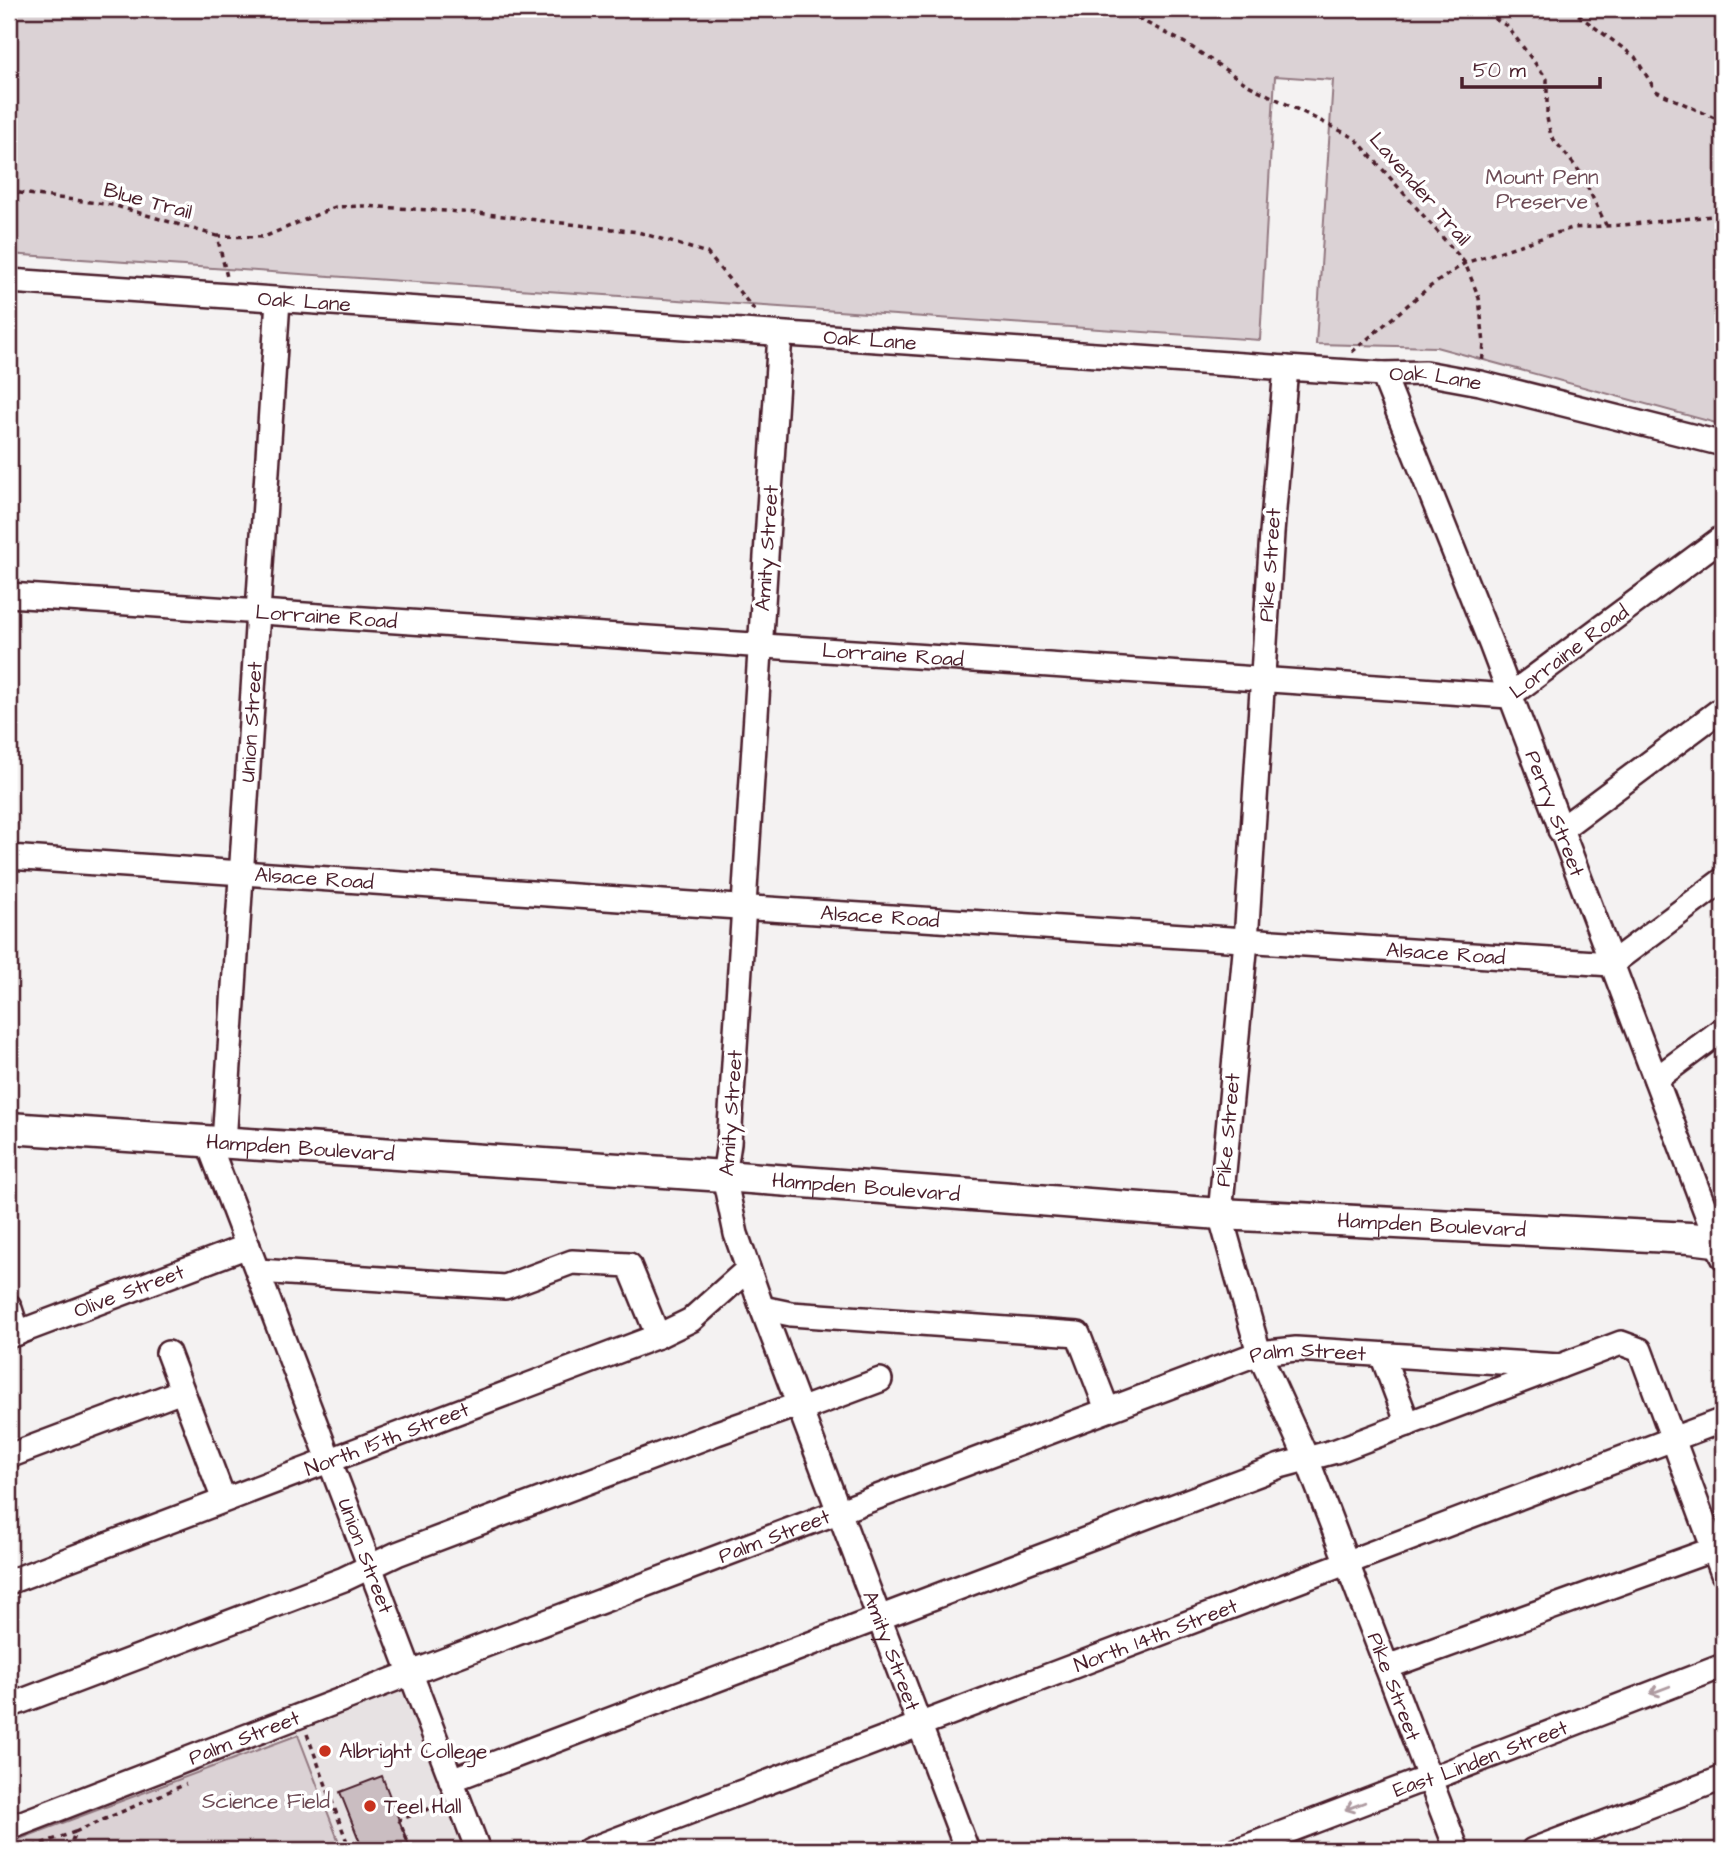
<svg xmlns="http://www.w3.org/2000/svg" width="1732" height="1859" font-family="'Architects Daughter',sans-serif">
<rect width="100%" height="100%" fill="#f4f2f2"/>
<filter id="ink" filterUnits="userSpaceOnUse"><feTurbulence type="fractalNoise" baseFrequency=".0143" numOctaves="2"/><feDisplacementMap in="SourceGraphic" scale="14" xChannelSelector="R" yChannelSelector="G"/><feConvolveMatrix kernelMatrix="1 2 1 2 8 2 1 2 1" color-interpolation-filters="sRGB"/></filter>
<g filter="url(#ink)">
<path fill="#e7e2e3" d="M 411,1673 L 478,1850 L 9,1850 L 9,1828 Z"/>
<path fill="#dbd2d5" stroke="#927880" stroke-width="2" d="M 9,9 L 1723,9 L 1723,425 L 1436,347 L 1316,344 L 1333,80 L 1275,76 L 1260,340 L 9,254 Z
M 298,1735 L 342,1850 L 9,1850 L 9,1843 Z"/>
<path fill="#cabdc1" stroke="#4a1f2b" stroke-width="2" d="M 382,1776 L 399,1820 L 411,1850 L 363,1850 L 340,1792 Z"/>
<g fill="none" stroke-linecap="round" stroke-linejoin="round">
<g stroke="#4a1f2b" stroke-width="28">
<g id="minor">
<path id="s1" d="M 9,281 L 1286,368 L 1383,374 L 1425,373 L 1480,383 L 1723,444"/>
<path id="s2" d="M 780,334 L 729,1143 L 724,1176 L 736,1234 L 762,1308 L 967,1850"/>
<path id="s3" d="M 1286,368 L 1272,533 L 1246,941 L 1220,1214 L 1259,1353 L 1307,1459 L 1457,1850"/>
<path id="s4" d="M 1383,374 L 1491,644 L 1723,1257"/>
<path id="s5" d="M 9,595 L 1509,696 L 1723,537"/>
<path d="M 1560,830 L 1723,708"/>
<path id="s6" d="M 9,857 L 692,904 L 1611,964 L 1723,880"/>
<path d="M 1656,1079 L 1723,1029"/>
<path id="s7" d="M 208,1142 L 478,1850"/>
<path id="s8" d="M 224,1143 L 278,300"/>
<path d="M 258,1271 L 505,1287 L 572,1262 L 629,1265 L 658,1336"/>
<path d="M 9,1306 L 18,1333"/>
<path d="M 762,1308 L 791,1314 L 1078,1334 L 1107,1409"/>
<path id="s9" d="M 9,1336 L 248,1246"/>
<path d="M 168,1353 L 224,1500"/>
<path d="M 1382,1355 L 1408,1424"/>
<path d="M 800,1410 L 880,1380"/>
<path d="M 9,1456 L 182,1391"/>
<path id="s10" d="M 9,1582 L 658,1336 L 691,1320 L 748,1269"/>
<path d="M 1387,1667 L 1714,1549"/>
<path d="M 9,1706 L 344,1579 L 397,1554 L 717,1433 L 797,1405"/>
<path d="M 451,1780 L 1280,1466 L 1336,1451 L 1621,1343 L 1640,1350 L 1723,1574"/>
<path id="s11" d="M 9,1828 L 411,1673 L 1259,1353 L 1296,1349 L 1560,1366"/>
<path id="s12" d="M 589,1850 L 1723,1420"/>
<path id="s13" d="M 1238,1850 L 1414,1783 L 1430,1779 L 1723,1666"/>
<path d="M 1533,1850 L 1723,1778"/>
</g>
</g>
<g stroke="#4a1f2b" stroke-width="35">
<g id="major">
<path id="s14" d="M 9,1128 L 724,1176 L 1220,1214 L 1690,1238 L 1723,1242"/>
</g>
</g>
<path stroke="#4a1f2b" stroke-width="3.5" stroke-dasharray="5 5" stroke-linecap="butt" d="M 1120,9 L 1187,44 L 1248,85 L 1355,138 L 1465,263 L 1479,298 L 1484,344 L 1482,365
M 1477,9 L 1507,26 L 1547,79 L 1547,118 L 1551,136 L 1580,172 L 1606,225
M 1570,9 L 1635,57 L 1656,91 L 1723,122
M 9,189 L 20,193 L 113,205 L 217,236 L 227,277
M 217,236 L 264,237 L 335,207 L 364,206 L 478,213 L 638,232 L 707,253 L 757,313
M 1352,352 L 1428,288 L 1465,263 L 1572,228 L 1622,225 L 1723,215
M 307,1734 L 350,1850
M 75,1832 L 186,1784
M 23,1850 L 75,1832 L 69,1850
M 411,1850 L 399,1820 L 439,1805"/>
<use href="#minor" stroke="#fff" stroke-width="23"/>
<use href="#major" stroke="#fff" stroke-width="30"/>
</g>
<defs><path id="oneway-shaft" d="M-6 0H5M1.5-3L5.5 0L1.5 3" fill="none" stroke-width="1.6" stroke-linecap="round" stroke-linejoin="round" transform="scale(1.75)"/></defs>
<g stroke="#ae9aa0">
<use href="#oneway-shaft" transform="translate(1660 1690) rotate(159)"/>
<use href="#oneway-shaft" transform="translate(1355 1806) rotate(159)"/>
</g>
</g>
<g fill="#c8321e" stroke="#fff" stroke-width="2.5">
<circle cx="325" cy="1751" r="7"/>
<circle cx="370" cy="1806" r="7"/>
</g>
<g text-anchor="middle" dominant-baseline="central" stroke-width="7" stroke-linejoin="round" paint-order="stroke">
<g font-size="21" fill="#6e4c56" stroke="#fff">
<text x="1542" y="177">Mount Penn<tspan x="1542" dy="24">Preserve</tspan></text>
<text x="266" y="1801">Science Field</text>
</g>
<g font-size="21" fill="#4a1f2b" stroke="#fff">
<text transform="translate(1420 189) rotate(49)">Lavender Trail</text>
<text transform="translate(148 201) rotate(15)">Blue Trail</text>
<text stroke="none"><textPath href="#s1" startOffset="296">Oak Lane</textPath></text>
<text stroke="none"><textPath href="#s1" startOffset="863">Oak Lane</textPath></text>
<text stroke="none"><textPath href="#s1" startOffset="1430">Oak Lane</textPath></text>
<text transform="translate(767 548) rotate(-86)">Amity Street</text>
<text transform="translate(1270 565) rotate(-86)">Pike Street</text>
<text stroke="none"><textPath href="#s5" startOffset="318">Lorraine Road</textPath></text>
<text stroke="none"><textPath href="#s5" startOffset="1578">Lorraine Road</textPath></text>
<text stroke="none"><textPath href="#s5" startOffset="886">Lorraine Road</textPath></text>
<text stroke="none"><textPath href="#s8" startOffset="422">Union Street</textPath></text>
<text stroke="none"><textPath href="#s4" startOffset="472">Perry Street</textPath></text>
<text stroke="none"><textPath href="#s6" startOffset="306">Alsace Road</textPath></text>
<text stroke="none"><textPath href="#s6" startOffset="873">Alsace Road</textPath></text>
<text stroke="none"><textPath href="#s6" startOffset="1440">Alsace Road</textPath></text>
<text transform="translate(731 1113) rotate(-86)">Amity Street</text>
<text transform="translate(1228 1130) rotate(-85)">Pike Street</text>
<text stroke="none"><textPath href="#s14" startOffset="292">Hampden Boulevard</textPath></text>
<text stroke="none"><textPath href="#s14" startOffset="859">Hampden Boulevard</textPath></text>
<text stroke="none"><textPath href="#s14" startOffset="1426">Hampden Boulevard</textPath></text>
<text stroke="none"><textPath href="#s9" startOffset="128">Olive Street</textPath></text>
<text stroke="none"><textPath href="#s11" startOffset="1386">Palm Street</textPath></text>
<text stroke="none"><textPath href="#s10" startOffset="404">North 15th Street</textPath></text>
<text stroke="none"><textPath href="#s11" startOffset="819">Palm Street</textPath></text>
<text stroke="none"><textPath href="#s7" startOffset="443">Union Street</textPath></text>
<text stroke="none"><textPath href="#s12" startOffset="606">North 14th Street</textPath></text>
<text stroke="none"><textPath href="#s2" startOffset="1348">Amity Street</textPath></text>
<text stroke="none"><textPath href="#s3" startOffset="1353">Pike Street</textPath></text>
<text stroke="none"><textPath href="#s11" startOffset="252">Palm Street</textPath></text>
<text stroke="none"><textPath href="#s13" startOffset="259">East Linden Street</textPath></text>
</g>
<g font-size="21" fill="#4a1f2b" stroke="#fff" text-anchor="start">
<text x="339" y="1751">Albright College</text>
<text x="384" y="1806">Teel Hall</text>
</g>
</g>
<rect width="1732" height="1859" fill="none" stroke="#fff" stroke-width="35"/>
<rect x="18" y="18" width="1697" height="1824" fill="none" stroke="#4a1f2b" stroke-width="2.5" filter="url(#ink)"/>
<path d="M1462 77v10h138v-10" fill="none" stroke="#4a1f2b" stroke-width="3.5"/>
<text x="1473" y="77" font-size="21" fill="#4a1f2b" stroke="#ffffff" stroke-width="5" paint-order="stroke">50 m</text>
</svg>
